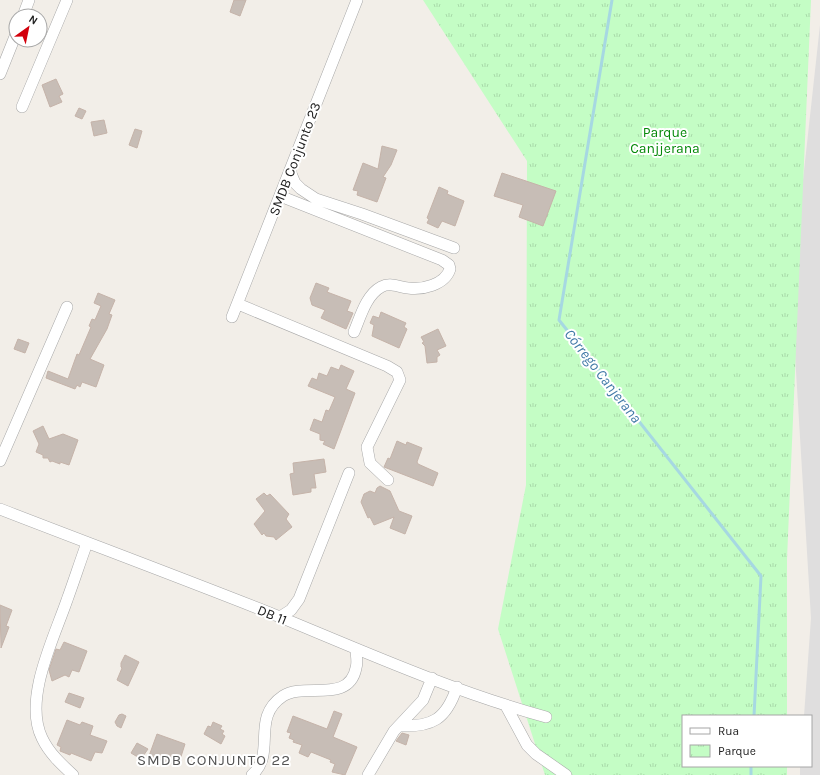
<svg xmlns="http://www.w3.org/2000/svg" width="820" height="775" font-family="Karla,sans-serif">
<defs>
<pattern id="park-tufts" width="24" height="20" patternUnits="userSpaceOnUse"><rect width="24" height="20" fill="#c4fdc5"/><path d="M3 7l-1-3M5 7V3M7 7l1-3M15 17l-1-3M17 17v-4M19 17l1-3" fill="none" stroke="#a8d9a9"/></pattern>
</defs>
<rect width="100%" height="100%" fill="#f2eee8"/>
<path fill="#dfdede" d="M 820,25 L 820,775 L 800,775 L 800,766 L 811,766 L 811,716 L 804,716 L 811,618 L 791,289 Z"/>
<path fill="url(#park-tufts)" d="M 423,0 L 811,0 L 787,559 L 787,716 L 683,716 L 683,766 L 787,766 L 787,775 L 545,775 L 498,629 L 526,485 L 527,161 Z"/>
<g fill="none" stroke-linecap="round" stroke-linejoin="round">
<path stroke="#a6d8e2" stroke-width="3" d="M 612,0 L 559,320 L 761,576 L 754,716
M 751,775 L 751,766"/>
</g>
<path fill="#c7bdb6" stroke="#c5b3a9" d="M 234,0 L 246,0 L 240,16 L 230,12 Z
M 56,79 L 63,94 L 59,96 L 62,102 L 50,107 L 42,85 Z
M 79,108 L 86,111 L 82,119 L 75,116 Z
M 104,120 L 107,133 L 94,136 L 91,122 Z
M 135,129 L 142,131 L 137,148 L 129,145 Z
M 382,146 L 397,150 L 391,165 L 383,177 L 386,178 L 377,202 L 357,195 L 358,191 L 353,190 L 363,163 L 378,169 Z
M 502,173 L 556,191 L 543,226 L 519,217 L 523,205 L 494,196 Z
M 439,187 L 448,191 L 447,194 L 464,201 L 455,226 L 442,221 L 438,228 L 427,223 L 429,219 L 427,218 Z
M 316,283 L 329,288 L 327,292 L 351,301 L 347,311 L 353,313 L 346,329 L 321,318 L 325,310 L 312,305 L 310,298 Z
M 98,293 L 115,300 L 109,314 L 112,315 L 107,329 L 90,359 L 104,365 L 96,387 L 82,382 L 80,387 L 77,385 L 75,389 L 46,378 L 48,371 L 68,379 L 77,354 L 79,355 L 91,327 L 89,326 L 92,319 L 95,320 L 101,306 L 94,303 Z
M 381,312 L 406,323 L 404,327 L 407,329 L 399,348 L 372,336 L 374,325 L 370,323 L 373,316 L 379,318 Z
M 438,329 L 446,346 L 437,350 L 440,355 L 437,357 L 437,362 L 427,363 L 425,346 L 422,343 L 424,342 L 421,337 Z
M 18,339 L 29,343 L 25,353 L 14,349 Z
M 341,365 L 354,371 L 346,389 L 355,393 L 334,449 L 323,444 L 325,441 L 320,440 L 320,434 L 310,430 L 314,419 L 322,422 L 326,410 L 329,411 L 335,397 L 308,386 L 312,378 L 317,380 L 319,373 L 327,376 L 331,367 L 339,370 Z
M 43,426 L 49,439 L 63,434 L 78,440 L 69,465 L 60,462 L 60,464 L 52,461 L 50,462 L 48,458 L 43,458 L 43,455 L 36,452 L 39,444 L 33,431 Z
M 397,441 L 406,445 L 407,442 L 422,448 L 417,462 L 418,464 L 438,473 L 433,486 L 384,467 L 388,458 L 390,459 Z
M 324,459 L 326,472 L 314,474 L 316,488 L 311,488 L 311,492 L 293,495 L 290,474 L 294,473 L 293,463 Z
M 380,486 L 390,491 L 399,511 L 412,516 L 405,534 L 390,528 L 394,517 L 374,525 L 370,517 L 368,518 L 361,502 L 364,494 L 370,491 L 375,493 L 377,488 Z
M 264,493 L 267,496 L 270,494 L 289,514 L 286,519 L 292,527 L 276,540 L 274,537 L 266,536 L 264,533 L 262,535 L 254,524 L 265,511 L 256,499 Z
M 0,605 L 12,610 L 6,626 L 9,627 L 1,648 Z
M 64,642 L 87,651 L 79,672 L 72,670 L 69,677 L 65,675 L 52,681 L 49,670 L 56,649 L 60,650 Z
M 125,655 L 139,662 L 128,686 L 117,680 L 122,668 L 121,667 L 121,663 Z
M 69,693 L 84,698 L 80,708 L 65,702 Z
M 334,711 L 342,714 L 333,737 L 357,747 L 345,775 L 332,772 L 335,764 L 330,762 L 331,760 L 311,752 L 308,757 L 299,753 L 302,745 L 293,742 L 294,740 L 289,738 L 291,733 L 287,732 L 293,716 L 327,729 Z
M 122,714 L 126,716 L 121,728 L 117,726 L 115,722 L 119,715 Z
M 67,720 L 80,725 L 82,722 L 93,726 L 90,735 L 107,741 L 102,753 L 95,752 L 91,761 L 71,753 L 70,755 L 60,751 L 61,747 L 57,745 Z
M 213,722 L 222,726 L 220,729 L 224,731 L 222,734 L 225,736 L 221,744 L 204,734 L 208,726 L 211,727 Z
M 402,733 L 409,735 L 406,745 L 396,741 Z
M 157,734 L 185,744 L 178,766 L 149,756 Z
M 137,743 L 148,749 L 141,759 L 131,753 Z"/>
<g fill="none" stroke-linecap="round" stroke-linejoin="round">
<g stroke="#a8a8a8" stroke-width="12">
<path id="minor" d="M 23,16 L 29,0
M 0,74 L 16,34
M 22,107 L 67,0
M 290,171 L 295,183 L 301,189 L 316,199 L 362,214 L 454,248
M 280,196 L 442,260 L 449,265 L 450,269 C 445,285 422,290 408,288 C 398,287 390,282 381,287 C 366,295 360,318 354,332
M 238,304 L 387,366 L 397,372 L 400,380 L 367,447 L 370,463 L 388,480
M 232,317 L 357,0
M 0,461 L 67,307
M 0,509 C 93,545 187,580 280,617 C 367,653 455,692 546,717
M 280,617 L 291,610 L 299,599 L 349,473
M 506,706 L 527,745 L 536,754 L 566,775
M 399,726 C 432,727 446,720 457,687
M 73,775 C 61,764 49,753 42,738 C 23,699 54,638 67,600 C 74,581 80,562 87,543
M 252,775 C 277,753 250,718 283,696 C 305,682 349,704 356,668 C 358,662 356,655 356,650
M 368,775 L 394,731 L 423,700 L 432,678"/>
</g>
<use href="#minor" stroke="#fff" stroke-width="11"/>
</g>
<g text-anchor="middle" dominant-baseline="central" stroke-width="4" stroke-linejoin="round" paint-order="stroke">
<g font-size="14" fill="#058909" stroke="#fff">
<text x="665" y="132">Parque<tspan x="665" dy="16">Canjjerana</tspan></text>
</g>
<g font-size="14" fill="#212121" stroke="#fff">
<text transform="translate(295 159) rotate(-69)">SMDB Conjunto 23</text>
<text transform="translate(272 615) rotate(22)">DB 11</text>
</g>
<g font-size="15" font-style="italic" fill="#427aa7" stroke="#fff">
<text transform="translate(603 376) rotate(52)">Córrego Canjerana</text>
</g>
<g font-size="15" letter-spacing="1" fill="#545454" stroke="#fff">
<text x="214" y="760">SMDB CONJUNTO 22</text>
</g>
</g>
<rect x="682" y="715" width="130" height="52" fill="#ffffff" stroke="#a6a6a6"/>
<rect x="690" y="728" width="20" height="6" fill="#ffffff" stroke="#a6a6a6"/>
<text x="718" y="735" font-size="12" fill="#212121">Rua</text>
<rect x="690" y="745" width="20" height="12" fill="url(#park-tufts)" stroke="#a6a6a6"/>
<text x="718" y="755" font-size="12" fill="#212121">Parque</text>
<g transform="translate(28 28) rotate(33)"><circle r="19" fill="#ffffff" stroke="#a6a6a6"/>
<path d="M0-3L7 15L0 10L-7 15Z" fill="#d3000c"/>
<text y="-6" font-size="11" font-weight="bold" text-anchor="middle" fill="#212121">N</text>
</g>
</svg>
